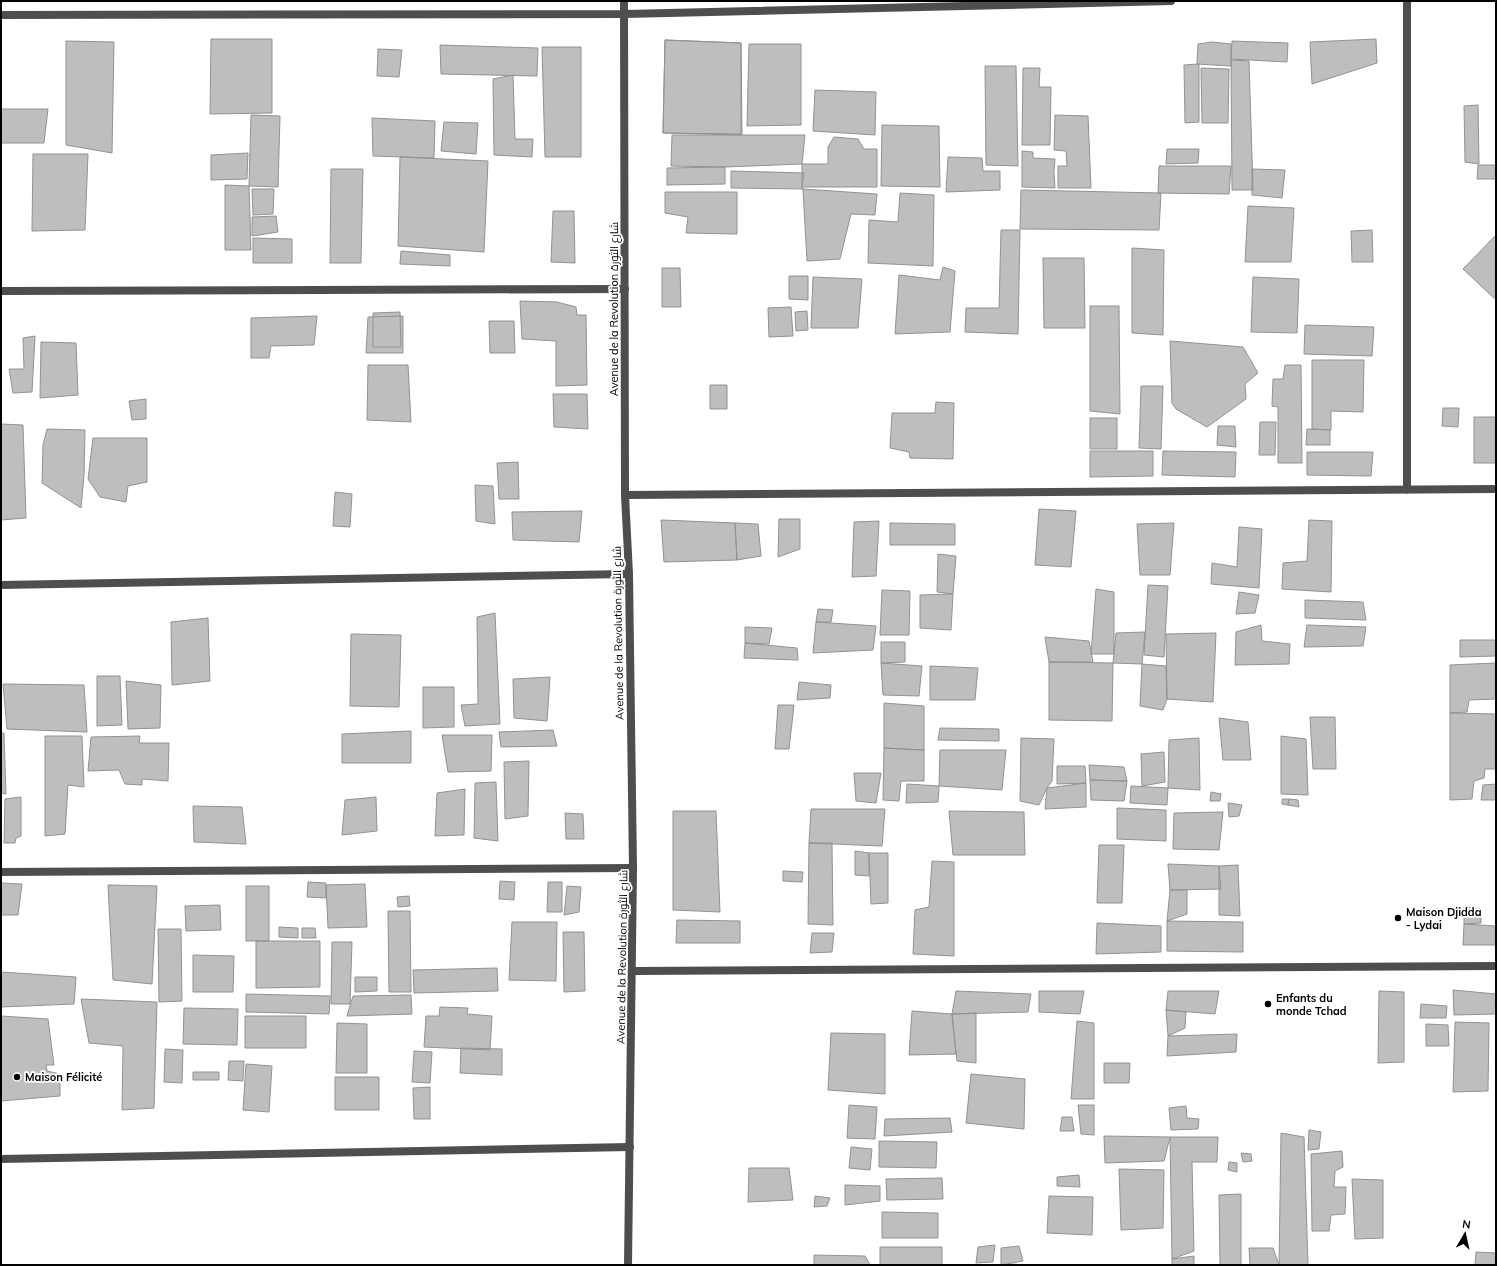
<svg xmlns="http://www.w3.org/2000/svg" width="1497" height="1266" font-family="Mulish,Cairo,sans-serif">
<rect width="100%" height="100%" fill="#fff"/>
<path fill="#bebebe" stroke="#929292" d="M 211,39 L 272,39 L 272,113 L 210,114 Z
M 1376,39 L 1377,63 L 1312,84 L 1310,42 Z
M 665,40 L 741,43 L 741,134 L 663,133 Z
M 665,40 L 741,43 L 742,135 L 663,133 Z
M 66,41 L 114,42 L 112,153 L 66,145 Z
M 1232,41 L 1288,43 L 1287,62 L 1231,59 Z
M 1212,42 L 1231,44 L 1231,66 L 1197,64 L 1198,44 Z
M 749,44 L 801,44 L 801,125 L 747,126 Z
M 440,45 L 538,48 L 537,76 L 441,74 Z
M 542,47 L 581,47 L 581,157 L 545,157 Z
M 378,49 L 402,50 L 399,77 L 377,76 Z
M 1231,60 L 1249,61 L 1253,190 L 1232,190 Z
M 1199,64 L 1199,122 L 1185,123 L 1184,65 Z
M 985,66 L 1016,66 L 1018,166 L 986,165 Z
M 1023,68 L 1040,68 L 1039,87 L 1051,87 L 1050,145 L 1022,145 Z
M 1201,68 L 1229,69 L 1228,123 L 1202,123 Z
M 513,75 L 515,139 L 533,139 L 532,157 L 494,155 L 493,79 Z
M 815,90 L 876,92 L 875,135 L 813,131 Z
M 1478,105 L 1479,164 L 1465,162 L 1464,106 Z
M 1,109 L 48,109 L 44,143 L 1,143 Z
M 251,115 L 280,116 L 278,187 L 249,186 Z
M 1055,115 L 1088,116 L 1091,188 L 1058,188 L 1058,166 L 1067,166 L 1066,151 L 1054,150 Z
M 372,118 L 435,121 L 434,158 L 373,156 Z
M 444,122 L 478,123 L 476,154 L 441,151 Z
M 882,125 L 939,126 L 940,187 L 881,186 Z
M 672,135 L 805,135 L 802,164 L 725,167 L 671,166 Z
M 834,137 L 858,139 L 864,149 L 877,149 L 877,187 L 802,187 L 802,164 L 828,164 L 828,147 Z
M 1167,149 L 1199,149 L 1198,163 L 1166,164 Z
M 1022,151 L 1033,152 L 1033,158 L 1055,159 L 1054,171 L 1055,188 L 1022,187 Z
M 248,153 L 247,179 L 211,180 L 211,155 Z
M 33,154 L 88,154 L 85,230 L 32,231 Z
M 400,157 L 488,161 L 484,252 L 398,246 Z
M 948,157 L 982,158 L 983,171 L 1000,171 L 1000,190 L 946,192 Z
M 1478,165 L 1496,165 L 1496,179 L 1477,179 Z
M 1159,166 L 1231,166 L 1229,194 L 1158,193 Z
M 725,167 L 725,184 L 667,185 L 667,168 Z
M 331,169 L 363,169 L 361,263 L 330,263 Z
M 1252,169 L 1285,170 L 1282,198 L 1252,195 Z
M 731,171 L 804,173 L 802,187 L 803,189 L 731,188 Z
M 225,185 L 249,186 L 251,250 L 225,250 Z
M 252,189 L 274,189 L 273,214 L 253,215 Z
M 803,189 L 877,194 L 875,215 L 851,214 L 840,259 L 807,261 Z
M 1021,190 L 1161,193 L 1159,230 L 1020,229 Z
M 665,192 L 737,192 L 737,234 L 686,233 L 688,217 L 665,213 Z
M 900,193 L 934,195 L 933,266 L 868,263 L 869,220 L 898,222 Z
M 1248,206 L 1294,208 L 1291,262 L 1245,262 Z
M 553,211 L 574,211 L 575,263 L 551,262 Z
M 276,216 L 278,232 L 252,236 L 252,217 Z
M 1001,230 L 1020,230 L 1018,334 L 965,332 L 966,308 L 999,308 Z
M 1372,230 L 1373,262 L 1352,262 L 1351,231 Z
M 1496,235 L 1496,300 L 1463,269 Z
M 253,238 L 292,239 L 292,263 L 253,263 Z
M 1132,248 L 1164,250 L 1163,335 L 1132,333 Z
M 401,251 L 450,255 L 450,266 L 400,264 Z
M 1043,258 L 1084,258 L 1085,328 L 1044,328 Z
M 943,267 L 955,271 L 950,332 L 895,334 L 899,275 L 940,280 Z
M 662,268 L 680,268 L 681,307 L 662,307 Z
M 789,276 L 808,276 L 808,300 L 789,299 Z
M 813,277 L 862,279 L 858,328 L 811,328 Z
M 1253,277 L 1299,279 L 1297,333 L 1251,332 Z
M 520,301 L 557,302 L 576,307 L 577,315 L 586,315 L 587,385 L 556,386 L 556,341 L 522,339 Z
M 1090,306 L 1119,306 L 1120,414 L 1090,411 Z
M 791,307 L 793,336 L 769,337 L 768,308 Z
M 807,311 L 808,330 L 796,331 L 795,312 Z
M 400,312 L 401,347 L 373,347 L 373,313 Z
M 317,316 L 314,345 L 271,346 L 269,358 L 251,358 L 251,318 Z
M 403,316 L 403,353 L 366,353 L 368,317 Z
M 489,321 L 514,321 L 515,353 L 490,353 Z
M 1305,325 L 1374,327 L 1372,356 L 1304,354 Z
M 35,336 L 32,392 L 13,393 L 9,369 L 24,369 L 23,338 Z
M 1170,341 L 1243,347 L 1258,373 L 1245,384 L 1246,399 L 1207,427 L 1176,409 L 1172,403 Z
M 41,342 L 76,343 L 78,395 L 40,398 Z
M 1312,360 L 1364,360 L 1363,412 L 1331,411 L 1331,430 L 1312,429 Z
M 368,365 L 408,365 L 411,422 L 367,420 Z
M 1285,365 L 1301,365 L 1302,463 L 1278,463 L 1278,407 L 1272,406 L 1273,379 L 1283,379 Z
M 710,385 L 727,385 L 727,409 L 710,409 Z
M 1141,386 L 1163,386 L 1161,449 L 1139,448 Z
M 553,394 L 587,394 L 588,429 L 554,427 Z
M 146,399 L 146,419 L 132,420 L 129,401 Z
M 936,402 L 954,403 L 953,459 L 910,458 L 909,452 L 890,448 L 892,413 L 935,413 Z
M 1443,408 L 1459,408 L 1458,427 L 1442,426 Z
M 1474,417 L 1496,417 L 1496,463 L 1474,463 Z
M 1090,418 L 1117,418 L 1117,449 L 1090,449 Z
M 1260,422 L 1276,422 L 1275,455 L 1259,455 Z
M 1,424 L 23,425 L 26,518 L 1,520 Z
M 1218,426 L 1235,426 L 1236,447 L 1217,445 Z
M 47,429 L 85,430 L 84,475 L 81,508 L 42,483 L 43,445 Z
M 1307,429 L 1330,430 L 1330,445 L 1306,445 Z
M 93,438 L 147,438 L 147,482 L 128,486 L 126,502 L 100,497 L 88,479 Z
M 1090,451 L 1153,451 L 1153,476 L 1090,477 Z
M 1163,451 L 1236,452 L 1235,477 L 1162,475 Z
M 1307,452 L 1373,452 L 1371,476 L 1307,475 Z
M 518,462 L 519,499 L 499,499 L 497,463 Z
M 475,485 L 493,486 L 495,524 L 476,521 Z
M 335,492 L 352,494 L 350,527 L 333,526 Z
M 1039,509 L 1076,511 L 1071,567 L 1035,565 Z
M 582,511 L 579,542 L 513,540 L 512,512 Z
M 779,519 L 800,519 L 800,549 L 778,557 Z
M 661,520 L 735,523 L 737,560 L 664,562 Z
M 1309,520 L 1332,521 L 1331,592 L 1282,589 L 1283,563 L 1307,561 Z
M 879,521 L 876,576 L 852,577 L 854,522 Z
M 735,523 L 758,524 L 761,556 L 737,560 Z
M 890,523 L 955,524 L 955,545 L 890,545 Z
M 1174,523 L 1170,575 L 1140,575 L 1137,524 Z
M 1239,527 L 1262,529 L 1259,588 L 1211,584 L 1212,563 L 1237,567 Z
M 938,554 L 956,556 L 953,594 L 937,592 Z
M 1148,585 L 1168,586 L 1164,657 L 1144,655 Z
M 1096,589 L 1114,592 L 1114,654 L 1091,654 Z
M 882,590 L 910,591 L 909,635 L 880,635 Z
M 1239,592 L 1259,595 L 1255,613 L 1236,614 Z
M 953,594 L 951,630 L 920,628 L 920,595 Z
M 1305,600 L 1363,602 L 1366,620 L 1305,618 Z
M 818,609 L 833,610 L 831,622 L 816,622 Z
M 495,613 L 500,724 L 465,726 L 461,705 L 478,704 L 477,617 Z
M 208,618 L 210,681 L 172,685 L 171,622 Z
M 816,622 L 876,626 L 873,650 L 813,653 Z
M 1261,625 L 1262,641 L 1290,644 L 1289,664 L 1235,665 L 1236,632 Z
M 1307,625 L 1366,627 L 1363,646 L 1304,647 Z
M 745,627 L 772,628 L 769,644 L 745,643 Z
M 1145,632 L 1142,664 L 1113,663 L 1116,633 Z
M 1216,633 L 1213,702 L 1167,699 L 1166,634 Z
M 351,634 L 401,635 L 399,707 L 350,706 Z
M 1045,637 L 1089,641 L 1093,662 L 1049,662 Z
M 1460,640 L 1496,640 L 1496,656 L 1460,657 Z
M 881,642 L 905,642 L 905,662 L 881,663 Z
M 745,643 L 797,648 L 798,660 L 744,658 Z
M 1049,662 L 1113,663 L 1112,721 L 1049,720 Z
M 881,663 L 922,666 L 919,696 L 883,695 Z
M 1496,663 L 1496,699 L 1469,700 L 1467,712 L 1450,713 L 1450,665 Z
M 1142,664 L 1166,666 L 1167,699 L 1163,710 L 1140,706 Z
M 930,666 L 978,668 L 975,700 L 930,700 Z
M 97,676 L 120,676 L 122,725 L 97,726 Z
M 550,677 L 547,721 L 514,718 L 513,679 Z
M 126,681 L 161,685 L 160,728 L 128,729 Z
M 799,682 L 831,685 L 830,698 L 797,700 Z
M 3,684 L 84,685 L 87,732 L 7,729 Z
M 423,687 L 454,687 L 454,727 L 423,728 Z
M 884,703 L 924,706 L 924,750 L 884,748 Z
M 778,705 L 794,705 L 789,749 L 775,749 Z
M 1450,713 L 1496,714 L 1496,769 L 1485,769 L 1484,778 L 1474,781 L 1472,799 L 1450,800 Z
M 1310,717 L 1335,717 L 1336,769 L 1313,769 Z
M 1219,718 L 1248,722 L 1251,760 L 1223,760 Z
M 940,728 L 999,729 L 999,741 L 938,740 Z
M 553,730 L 557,746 L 501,747 L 499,732 Z
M 411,731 L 411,763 L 342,763 L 342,734 Z
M 1,733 L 4,733 L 6,794 L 1,793 Z
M 442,735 L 492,735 L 491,771 L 448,772 Z
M 45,736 L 82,736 L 84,787 L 68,785 L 65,834 L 45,836 Z
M 140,736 L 139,743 L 169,743 L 168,781 L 142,779 L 142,785 L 125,784 L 119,770 L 88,771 L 91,737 Z
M 1281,736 L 1306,739 L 1308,795 L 1281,794 Z
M 1021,738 L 1054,739 L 1052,781 L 1047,788 L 1039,805 L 1020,801 Z
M 1199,738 L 1200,790 L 1168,788 L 1169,740 Z
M 884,748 L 924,750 L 924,781 L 901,781 L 899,801 L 883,800 Z
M 940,750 L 1006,750 L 1002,790 L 939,786 Z
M 1164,752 L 1165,782 L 1142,786 L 1141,754 Z
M 529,761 L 528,816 L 505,819 L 504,762 Z
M 1089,765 L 1124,767 L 1127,781 L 1090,780 Z
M 1057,766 L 1085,766 L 1086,783 L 1057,784 Z
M 854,773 L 881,773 L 876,803 L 856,801 Z
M 1090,780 L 1127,781 L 1124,801 L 1091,800 Z
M 496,782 L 498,841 L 474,838 L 475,783 Z
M 1086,783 L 1086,807 L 1045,809 L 1047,788 Z
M 907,784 L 939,786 L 938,802 L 906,803 Z
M 1496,784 L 1496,800 L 1481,800 L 1483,785 Z
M 1131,786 L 1168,788 L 1167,805 L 1130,803 Z
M 465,789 L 464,835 L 435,836 L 437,793 Z
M 1211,792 L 1221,794 L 1220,801 L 1210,801 Z
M 21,797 L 21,836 L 16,838 L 15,843 L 4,843 L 5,799 Z
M 376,797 L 377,831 L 342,835 L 345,800 Z
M 1282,799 L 1289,799 L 1288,805 L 1282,804 Z
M 1289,799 L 1298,800 L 1299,807 L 1288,805 Z
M 1228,803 L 1242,805 L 1239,816 L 1229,817 Z
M 193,806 L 242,807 L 246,844 L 194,842 Z
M 1117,808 L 1166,810 L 1166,841 L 1117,839 Z
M 811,809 L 885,809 L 882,846 L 809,843 Z
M 673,811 L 716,811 L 720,912 L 673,910 Z
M 949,811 L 1024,812 L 1025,855 L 953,855 Z
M 1223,812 L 1219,850 L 1173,849 L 1174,813 Z
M 565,813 L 583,814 L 584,839 L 566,839 Z
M 809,843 L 832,843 L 833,925 L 808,924 Z
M 1099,845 L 1124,845 L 1122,903 L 1097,903 Z
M 855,851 L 869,853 L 869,876 L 855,875 Z
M 869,853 L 888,853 L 888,903 L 871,904 Z
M 932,861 L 954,862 L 954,956 L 913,954 L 915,910 L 929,907 Z
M 1168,864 L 1219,866 L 1221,889 L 1170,890 Z
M 1238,865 L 1240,916 L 1219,915 L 1219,866 Z
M 783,871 L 803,872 L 802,882 L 783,881 Z
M 500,881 L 515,882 L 514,900 L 499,899 Z
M 308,882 L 326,883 L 326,898 L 307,897 Z
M 548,882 L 562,882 L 562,912 L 547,912 Z
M 1,883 L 22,884 L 18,915 L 1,915 Z
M 365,884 L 367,927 L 328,928 L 326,885 Z
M 108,885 L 157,886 L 152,984 L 113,980 Z
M 246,886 L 269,886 L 269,941 L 246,941 Z
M 567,886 L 581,887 L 579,912 L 564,915 Z
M 1170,890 L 1187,890 L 1187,914 L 1167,921 Z
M 409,896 L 410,906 L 398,907 L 397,897 Z
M 220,905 L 221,930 L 186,931 L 185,906 Z
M 1464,907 L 1481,909 L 1481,923 L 1464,924 Z
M 388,911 L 410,911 L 411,992 L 389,992 Z
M 677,920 L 740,921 L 740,943 L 676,943 Z
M 1167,921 L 1243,922 L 1243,952 L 1167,951 Z
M 512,922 L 557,922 L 556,981 L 509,980 Z
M 1097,923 L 1161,926 L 1161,952 L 1096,954 Z
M 1464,924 L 1496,926 L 1496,945 L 1463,945 Z
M 279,927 L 298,928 L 298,938 L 279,937 Z
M 302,928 L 315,928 L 316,938 L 302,938 Z
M 158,929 L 181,929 L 182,1001 L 159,1002 Z
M 563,932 L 584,932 L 585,991 L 564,992 Z
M 812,933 L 834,933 L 832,952 L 810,953 Z
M 256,941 L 320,941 L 320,987 L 256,988 Z
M 332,942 L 352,942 L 350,1004 L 331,1004 Z
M 193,955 L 234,956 L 233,992 L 193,992 Z
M 497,968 L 498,991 L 414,993 L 413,970 Z
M 1,972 L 76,977 L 74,1004 L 1,1007 Z
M 355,977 L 377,977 L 377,991 L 355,992 Z
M 1453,990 L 1496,994 L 1496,1014 L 1454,1015 Z
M 956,991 L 1031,994 L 1028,1012 L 952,1014 Z
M 1039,991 L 1084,991 L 1080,1014 L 1039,1012 Z
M 1168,991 L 1219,991 L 1215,1014 L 1166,1010 Z
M 1379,991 L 1404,992 L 1404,1062 L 1378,1063 Z
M 246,994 L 330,996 L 329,1014 L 246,1012 Z
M 411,995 L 412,1014 L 347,1016 L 353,996 Z
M 81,999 L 157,1002 L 154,1108 L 122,1110 L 123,1046 L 89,1043 Z
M 1421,1004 L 1447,1006 L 1446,1018 L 1420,1018 Z
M 440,1007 L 468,1008 L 467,1014 L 492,1016 L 490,1050 L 424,1047 L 426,1016 L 439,1016 Z
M 184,1008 L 238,1009 L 237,1045 L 183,1044 Z
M 1166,1010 L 1186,1012 L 1185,1028 L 1168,1036 Z
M 912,1011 L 952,1014 L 956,1054 L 909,1055 Z
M 976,1013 L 976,1063 L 957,1061 L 952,1014 Z
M 1,1016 L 48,1019 L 54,1065 L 46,1065 L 47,1071 L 60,1074 L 60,1096 L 1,1101 Z
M 245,1016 L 306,1016 L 306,1048 L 245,1048 Z
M 1077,1021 L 1094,1023 L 1094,1099 L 1071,1099 Z
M 1455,1022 L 1489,1023 L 1488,1091 L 1453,1092 Z
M 337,1023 L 367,1024 L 367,1073 L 336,1073 Z
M 1426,1024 L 1448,1025 L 1449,1046 L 1426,1046 Z
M 831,1033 L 885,1034 L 885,1094 L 828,1090 Z
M 1237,1034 L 1236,1052 L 1167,1056 L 1168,1036 Z
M 461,1048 L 502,1049 L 502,1075 L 460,1073 Z
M 165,1049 L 183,1050 L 182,1083 L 164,1082 Z
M 414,1051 L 432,1052 L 430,1083 L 412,1082 Z
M 229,1061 L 244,1061 L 243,1081 L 228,1080 Z
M 1104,1063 L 1130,1063 L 1129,1083 L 1104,1083 Z
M 246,1064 L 272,1066 L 269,1112 L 243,1110 Z
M 193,1072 L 219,1072 L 219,1080 L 193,1080 Z
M 971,1074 L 1025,1079 L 1024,1129 L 966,1123 Z
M 335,1077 L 379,1077 L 379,1110 L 335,1110 Z
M 430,1087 L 430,1119 L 414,1119 L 413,1088 Z
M 849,1105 L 877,1107 L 875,1139 L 847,1138 Z
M 1078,1105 L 1094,1105 L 1094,1135 L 1081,1134 Z
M 1186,1106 L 1187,1118 L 1199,1119 L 1198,1129 L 1171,1130 L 1169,1108 Z
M 1062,1117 L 1072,1117 L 1074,1131 L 1060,1131 Z
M 950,1118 L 952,1132 L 884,1136 L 885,1119 Z
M 1309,1130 L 1321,1132 L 1319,1149 L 1308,1150 Z
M 1281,1133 L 1304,1137 L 1308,1265 L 1279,1265 Z
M 1104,1136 L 1170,1137 L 1164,1161 L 1105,1163 Z
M 1170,1137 L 1218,1137 L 1217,1162 L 1192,1162 L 1194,1251 L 1172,1259 Z
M 879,1141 L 937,1142 L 936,1168 L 879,1167 Z
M 851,1147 L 872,1149 L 870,1170 L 849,1168 Z
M 1342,1151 L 1343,1167 L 1335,1171 L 1334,1187 L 1346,1187 L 1345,1214 L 1331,1215 L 1329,1231 L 1312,1231 L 1311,1154 Z
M 1241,1153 L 1251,1154 L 1252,1161 L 1243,1162 Z
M 1229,1162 L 1237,1163 L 1237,1172 L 1228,1170 Z
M 749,1168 L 789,1168 L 793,1200 L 748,1202 Z
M 1119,1169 L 1164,1170 L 1163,1228 L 1121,1230 Z
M 1079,1175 L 1080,1187 L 1057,1186 L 1057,1177 Z
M 942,1178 L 943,1199 L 887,1200 L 886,1179 Z
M 1352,1179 L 1383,1180 L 1383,1238 L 1355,1239 Z
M 845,1185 L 880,1186 L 880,1201 L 845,1205 Z
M 1241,1194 L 1241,1265 L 1220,1265 L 1219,1195 Z
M 815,1196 L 830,1198 L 827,1206 L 814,1207 Z
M 1049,1196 L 1093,1197 L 1092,1235 L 1047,1233 Z
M 882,1212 L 938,1213 L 938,1238 L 882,1238 Z
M 995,1245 L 993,1262 L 976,1263 L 978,1247 Z
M 1019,1246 L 1023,1261 L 1001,1265 L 1001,1248 Z
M 880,1247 L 942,1247 L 942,1265 L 880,1265 Z
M 1249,1248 L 1273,1248 L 1279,1265 L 1250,1265 Z
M 1476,1252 L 1496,1253 L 1496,1265 L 1475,1265 Z
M 814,1255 L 865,1256 L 870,1265 L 814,1265 Z
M 1194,1256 L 1194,1265 L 1172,1265 L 1172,1259 Z
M 1008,1264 L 1030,1265 L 1007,1265 Z"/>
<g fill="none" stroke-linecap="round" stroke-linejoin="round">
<path stroke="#4e4e4e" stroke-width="8" d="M 1,15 L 625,14 L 1171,1
M 1,291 L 625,289
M 1407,490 L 1407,1
M 625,495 L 1496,489
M 1,585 L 629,574
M 1,872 L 633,868
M 633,971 L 1496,966
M 1,1159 L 630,1147"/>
<path stroke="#4e4e4e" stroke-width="8" d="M 624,1 L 625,495 L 629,574 L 633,868 L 628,1265"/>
</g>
<g fill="#000" stroke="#fff" stroke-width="1.5">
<circle cx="1398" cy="918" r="4"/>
<circle cx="1268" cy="1004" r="4"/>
<circle cx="17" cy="1077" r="4"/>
</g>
<g text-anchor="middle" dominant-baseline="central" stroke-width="3.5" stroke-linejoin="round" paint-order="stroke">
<g font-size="11" fill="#000" stroke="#fff">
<text transform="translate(614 309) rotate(-90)">Avenue de la Revolution شارع الثورة</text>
<text transform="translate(618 633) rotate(-91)">Avenue de la Revolution شارع الثورة</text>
<text transform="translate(622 957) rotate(-89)">Avenue de la Revolution شارع الثورة</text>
</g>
<g font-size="11" font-weight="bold" fill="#000" stroke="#fff" text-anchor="start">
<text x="1406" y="912">Maison Djidda<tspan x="1406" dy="13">- Lydai</tspan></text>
<text x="1276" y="998">Enfants du<tspan x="1276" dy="13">monde Tchad</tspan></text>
<text x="25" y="1077">Maison Félicité</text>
</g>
</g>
<rect width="1497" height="1266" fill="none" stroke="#000000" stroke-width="4"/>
<g transform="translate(1465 1234) rotate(9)" stroke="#ffffff" stroke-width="3" paint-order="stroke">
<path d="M0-3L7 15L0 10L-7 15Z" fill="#000000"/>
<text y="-6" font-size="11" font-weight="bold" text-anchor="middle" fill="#000000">N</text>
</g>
</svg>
